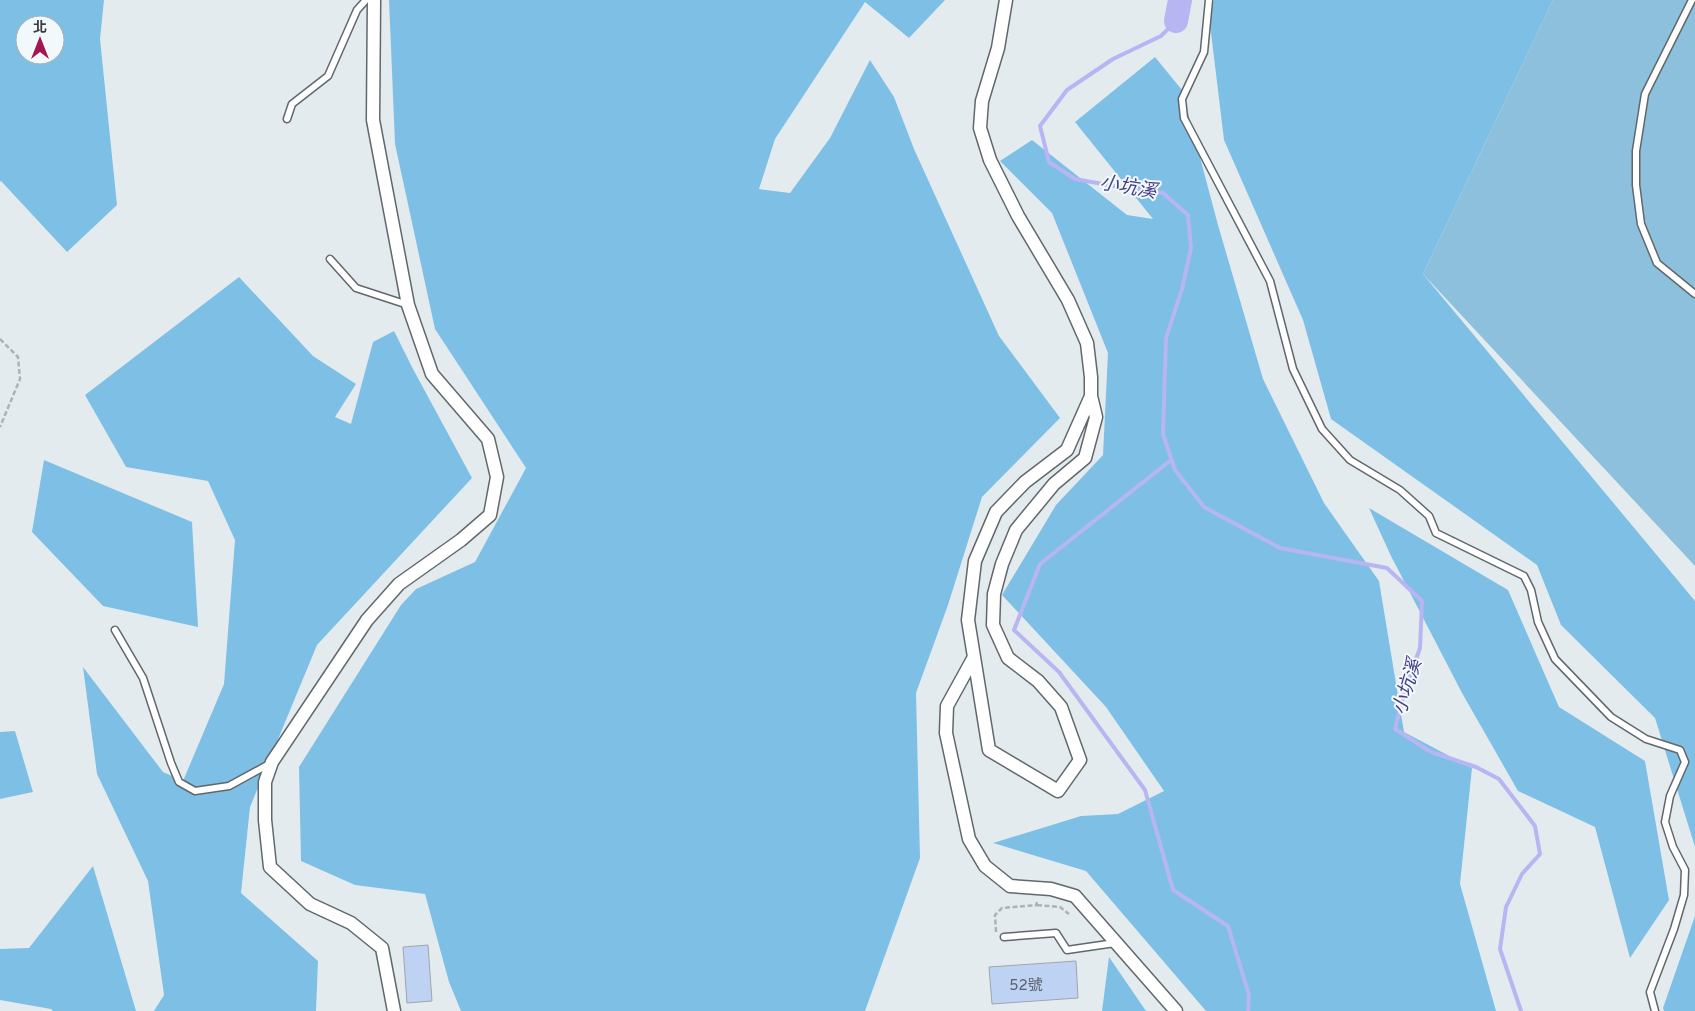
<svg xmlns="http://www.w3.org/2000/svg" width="1695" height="1011" font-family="Overpass,'Noto Sans TC',sans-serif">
<rect width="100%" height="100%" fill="#e4ebef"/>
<path fill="#8dc0dd" d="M 1553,0 L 1695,0 L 1695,566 L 1423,274 Z"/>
<path fill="#7ec0e5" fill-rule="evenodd" d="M 0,0 L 104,0 L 100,39 L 117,205 L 67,252 L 1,181 L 0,182 ZM 25,25 L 55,25 L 55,55 L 25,55 Z
M 389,0 L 945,0 L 909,38 L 865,2 L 775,139 L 759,189 L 790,193 L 830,138 L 870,60 L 894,97 L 914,149 L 999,336 L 1060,418 L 982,497 L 948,605 L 916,693 L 920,858 L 865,1011 L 461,1011 L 449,982 L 425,894 L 355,885 L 301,861 L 299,767 L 401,605 L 416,589 L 475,562 L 526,468 L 435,329 L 395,144 Z
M 1214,0 L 1553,0 L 1423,274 L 1695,601 L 1695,847 L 1655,718 L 1561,625 L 1537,565 L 1331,419 L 1303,320 L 1224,140 L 1209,16 Z
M 1155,57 L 1182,90 L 1218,225 L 1263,379 L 1324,503 L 1379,581 L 1404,732 L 1472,768 L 1460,884 L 1496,1011 L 1206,1011 L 1086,871 L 993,843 L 1081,816 L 1118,814 L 1164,791 L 1106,707 L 1002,595 L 1056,505 L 1103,455 L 1108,353 L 1052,213 L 1000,161 L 1032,140 L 1127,215 L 1153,219 L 1075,122 Z
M 239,277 L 313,356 L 356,384 L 335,417 L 351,424 L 373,342 L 394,331 L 413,369 L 472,478 L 317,645 L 250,807 L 241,893 L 318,961 L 316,1011 L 154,1011 L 164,995 L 148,881 L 97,774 L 83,667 L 163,772 L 183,781 L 224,684 L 235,540 L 208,481 L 126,467 L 85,395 Z
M 44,460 L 192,522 L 198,627 L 103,606 L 32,532 Z
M 1369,508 L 1508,590 L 1559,707 L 1645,761 L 1669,900 L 1630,958 L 1595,827 L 1518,791 L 1462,693 L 1391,556 Z
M 15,731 L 33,792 L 0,799 L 0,732 Z
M 93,866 L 136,1011 L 53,1011 L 51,1009 L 0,1000 L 0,949 L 29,948 Z
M 1695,916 L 1695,1011 L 1664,1011 L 1663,1008 Z
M 1109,957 L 1146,1011 L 1102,1011 Z"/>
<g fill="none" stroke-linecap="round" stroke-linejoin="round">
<path stroke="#b7b5f2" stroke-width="4" d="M 1176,21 L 1161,36 L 1113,59 L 1067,90 L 1040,126 L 1049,162 L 1075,179 L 1130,189 L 1163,193 L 1188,215 L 1191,248 L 1182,289 L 1166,338 L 1163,434 L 1175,470 L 1204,507 L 1280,548 L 1387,568 L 1422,601 L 1420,648 L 1404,693 L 1395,729 L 1431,752 L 1476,767 L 1499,779 L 1535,826 L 1540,854 L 1522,874 L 1506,907 L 1500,949 L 1521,1011
M 1171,460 L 1040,564 L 1014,630 L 1059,672 L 1145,790 L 1173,890 L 1228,926 L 1249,995 L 1248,1011"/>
<path stroke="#b7b5f2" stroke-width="24" d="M 1176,21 L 1180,0"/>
</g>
<path fill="#bed3f4" stroke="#a1a4aa" d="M 428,945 L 432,1001 L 407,1003 L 403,947 Z
M 1076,961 L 1078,998 L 992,1004 L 989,967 Z"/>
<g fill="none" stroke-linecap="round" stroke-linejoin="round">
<g stroke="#61676b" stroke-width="9">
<path id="service" d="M 1209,0 L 1204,52 L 1182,99 L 1184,118 L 1270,281 L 1293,369 L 1322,429 L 1350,460 L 1400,490 L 1429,516 L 1436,533 L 1524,576 L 1531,590 L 1538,622 L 1555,659 L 1611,717 L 1646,739 L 1680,750 L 1685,762 L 1670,796 L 1665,822 L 1673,847 L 1685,870 L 1684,895 L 1674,929 L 1650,992 L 1655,1011
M 1692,0 L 1645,94 L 1636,151 L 1636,185 L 1641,224 L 1657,263 L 1695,294
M 287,119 L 292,104 L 328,76 L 357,10 L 366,0
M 330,259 L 356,288 L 408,305
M 115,630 L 143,678 L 171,763 L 179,782 L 195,791 L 229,786 L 271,763
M 1004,937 L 1056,933 L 1067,950 L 1115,943"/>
</g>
<g stroke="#61676b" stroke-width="15">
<path id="minor" d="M 374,0 L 373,120 L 408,305 L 432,374 L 488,439 L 497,477 L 490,515 L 461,540 L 399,584 L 367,620 L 272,762 L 265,782 L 265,820 L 270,867 L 310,904 L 351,923 L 382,948 L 394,1011
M 1006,0 L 998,48 L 982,101 L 980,128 L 990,160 L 1018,216 L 1068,300 L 1087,343 L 1091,377 L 1091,396 L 1067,450 L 1025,482 L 996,512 L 975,561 L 968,620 L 974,657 L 947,706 L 946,733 L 969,839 L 985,866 L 1010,886 L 1051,889 L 1075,896 L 1176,1011
M 974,657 L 989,750 L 1058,791 L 1080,760 L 1061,707 L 1038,681 L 1008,658 L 993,625 L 994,594 L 1002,564 L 1016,530 L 1054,484 L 1085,458 L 1096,417 L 1091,396"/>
</g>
<path stroke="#adb2b6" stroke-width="2.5" stroke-dasharray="5 2.5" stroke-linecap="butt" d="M 0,339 L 18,357 L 20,379 L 0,427
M 1037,905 L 1060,907 L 1069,914
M 996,932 L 995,915 L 1002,908 L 1037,905 L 1036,900"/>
<use href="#service" stroke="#fff" stroke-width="6"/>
<use href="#minor" stroke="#fff" stroke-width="12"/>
</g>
<g text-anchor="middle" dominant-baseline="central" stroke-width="4" stroke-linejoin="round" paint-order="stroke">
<g font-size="15" fill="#5a606a">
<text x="1026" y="986">52號</text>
</g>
<g font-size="19" font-style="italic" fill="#463d85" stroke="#f2f9fd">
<text transform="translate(1128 188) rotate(10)">小坑溪</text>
<text transform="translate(1408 687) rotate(-73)">小坑溪</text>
</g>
</g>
<g transform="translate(40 40)"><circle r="24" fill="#f2f9fd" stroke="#a8adb0"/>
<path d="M0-4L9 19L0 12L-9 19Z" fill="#a51351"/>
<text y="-8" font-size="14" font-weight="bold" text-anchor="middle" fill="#383a3c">北</text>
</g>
</svg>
